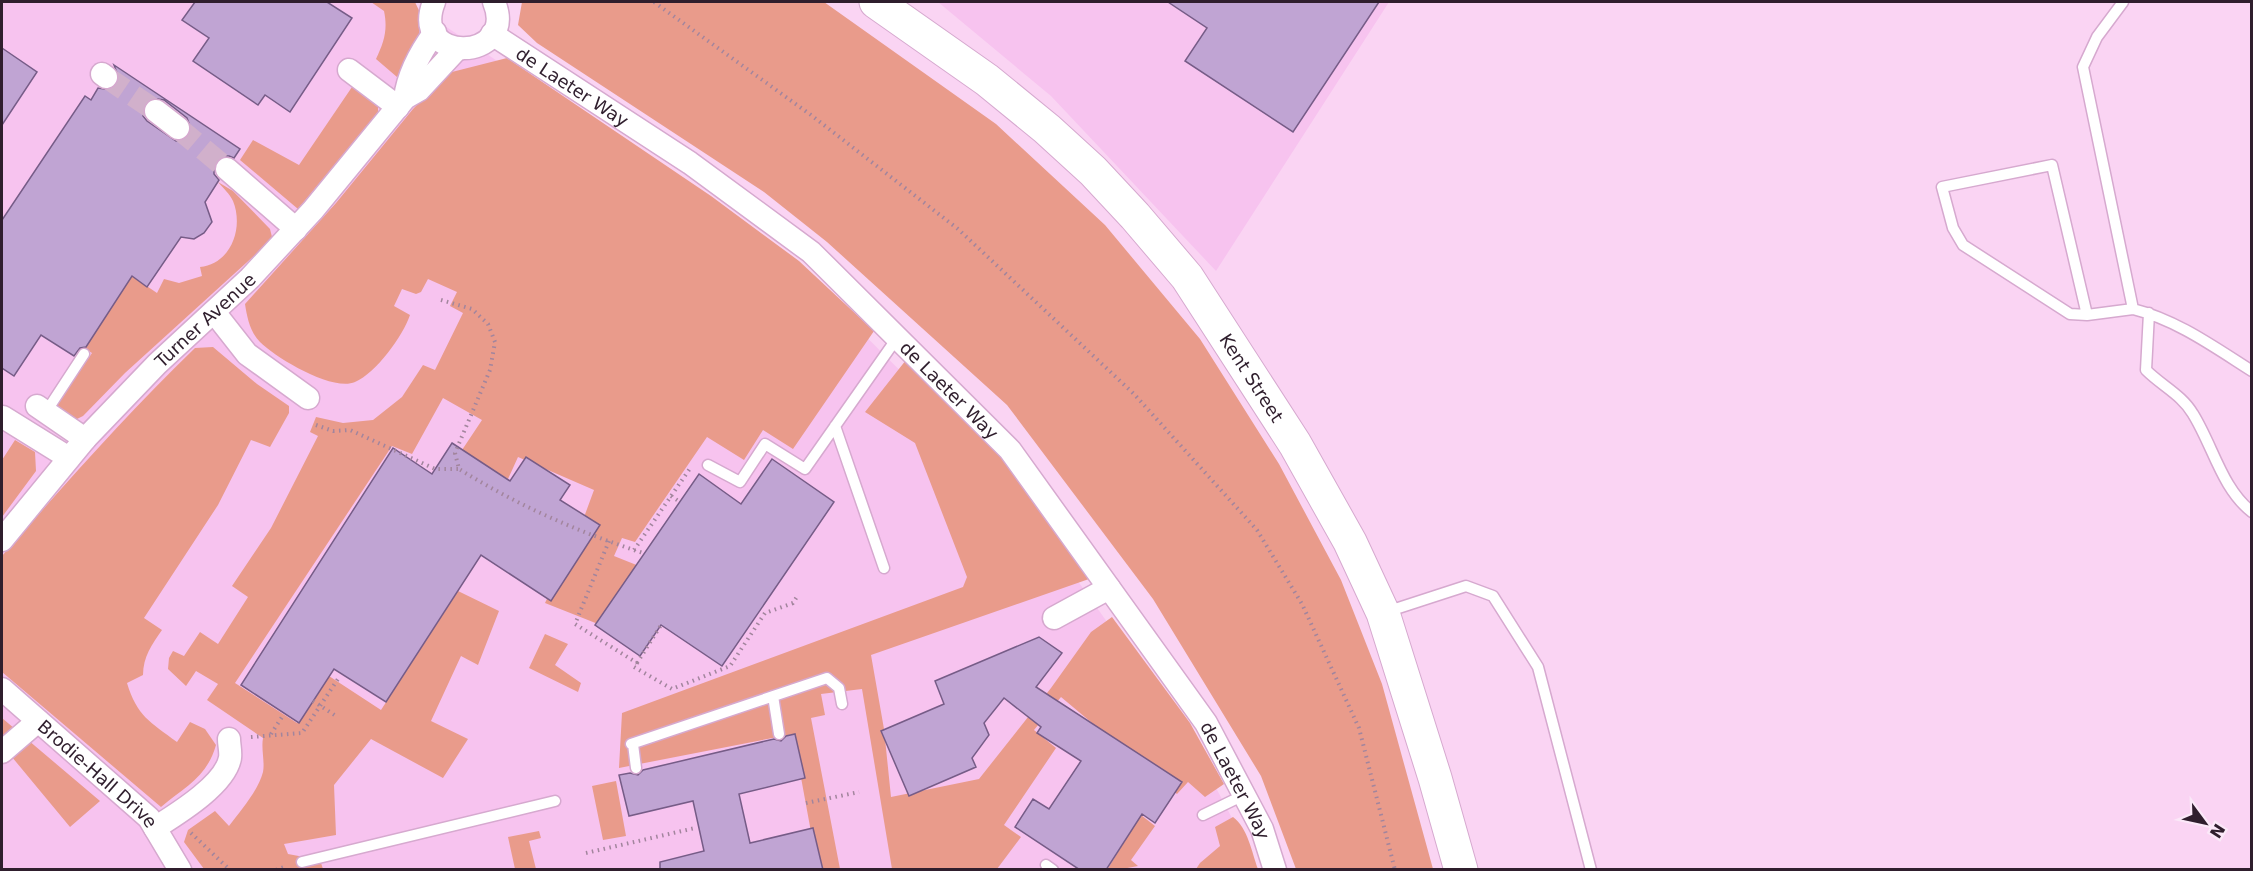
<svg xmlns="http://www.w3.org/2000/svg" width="2253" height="871" font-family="'DejaVu Sans',sans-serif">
<rect width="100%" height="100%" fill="#fad4f3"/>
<path fill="#f7c3ef" d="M 2,2 L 409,2 L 677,181 L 797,268 L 994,464 L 1188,735 L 1242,837 L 1252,870 L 2,870 Z
M 938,2 L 1389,2 L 1216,271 L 1051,96 Z"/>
<path fill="#e99b8b" d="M 371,2 L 415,2 L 422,17 L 418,40 L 397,77 L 376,59 C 384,42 388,30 384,11 Z
M 522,2 L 824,2 L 996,124 L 1105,225 L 1200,339 L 1279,464 L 1341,580 L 1382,684 L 1433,869 L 1296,869 L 1261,776 L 1153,599 L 1007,405 L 827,242 L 764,192 L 537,43 L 518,25 Z
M 507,58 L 711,196 L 799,261 L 874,331 L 793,449 L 763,430 L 744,460 L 707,437 L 635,542 L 622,538 L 614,556 L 639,566 L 598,624 L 545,603 L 576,539 L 594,490 L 518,457 L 508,479 L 462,450 L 482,420 L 443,398 L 412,454 L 392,446 L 235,683 L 297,723 L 329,676 L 381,710 L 458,591 L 499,611 L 478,665 L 461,656 L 431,721 L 468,739 L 443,778 L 371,739 L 334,785 L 336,835 L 284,844 L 288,854 L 320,860 L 323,869 L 204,869 L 184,842 L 188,830 L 215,811 L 229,826 C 241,810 258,791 263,772 C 265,762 261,749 263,738 L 207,700 L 218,684 L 196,671 L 186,686 L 168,669 L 169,658 L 173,651 L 184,656 L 200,632 L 218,644 L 248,597 L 232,586 L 271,528 L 318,436 L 310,432 L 316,417 L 343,423 L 373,420 L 402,397 L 423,365 L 435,370 L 463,313 L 450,306 L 457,292 L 428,279 L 421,292 L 416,294 L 402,289 L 394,306 L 410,315 C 403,336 376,373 355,382 C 333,392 276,358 260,342 C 250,332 247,317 245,304 L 336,203 L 413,109 L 448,73 Z
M 352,87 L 378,107 L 378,113 L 298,209 L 240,160 L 253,140 L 299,165 Z
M 218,182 L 233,191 L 270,229 L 272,237 L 267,244 L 125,373 L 83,416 L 75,420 L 54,408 L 92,353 L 81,346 L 114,264 L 157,293 L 164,279 L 179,283 L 202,276 L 200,267 C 231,264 244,228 233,201 C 230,194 223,188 218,182 Z
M 213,347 L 257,384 L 289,406 L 289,413 L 270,447 L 251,440 L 218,505 L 144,618 L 162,630 C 152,644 143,657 143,675 L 127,683 C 137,716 150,722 177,742 L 190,722 L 205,729 L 216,745 C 207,777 186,786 161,807 L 2,672 L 2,556 C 64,485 127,414 195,348 Z
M 906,360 L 996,449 L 1089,579 L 871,655 L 884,729 L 891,797 L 979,779 L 1051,688 L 1091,632 L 1112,617 L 1190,723 L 1224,784 L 1205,797 L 1188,782 L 1177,794 L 1061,697 L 1034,730 L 1056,748 L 1004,825 L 1021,837 L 997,869 L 892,869 L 862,689 L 821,694 L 825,715 L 811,718 L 840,869 L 818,870 L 793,734 L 619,768 L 622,713 L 963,587 L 967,577 L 915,443 L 865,412 Z
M 15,440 L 35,452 L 36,471 L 2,517 L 2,460 Z
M 545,634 L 568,644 L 555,665 L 581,683 L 578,692 L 529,668 Z
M 2,718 L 100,801 L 70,827 L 2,745 Z
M 616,781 L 626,836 L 603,840 L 592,786 Z
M 1141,815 L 1155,826 L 1131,860 L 1138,866 L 1122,869 L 1107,870 Z
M 1233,817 C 1248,828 1252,853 1258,869 L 1196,869 L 1200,863 L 1220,846 L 1215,827 Z
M 539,831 L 541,838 L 529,841 L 536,869 L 515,869 L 508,837 Z"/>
<path fill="#c0a4d3" stroke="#765c87" stroke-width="1.5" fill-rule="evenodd" d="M 195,2 L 327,2 L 352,18 L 290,112 L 265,95 L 258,105 L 193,61 L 209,38 L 182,20 Z
M 1168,2 L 1379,2 L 1293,132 L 1185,61 L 1207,28 Z
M 2,48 L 37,72 L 2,125 Z
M 114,65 L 240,149 L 234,158 L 229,156 L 222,156 L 214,166 L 214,174 L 219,180 L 205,202 L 212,222 L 204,233 L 194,239 L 181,237 L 147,287 L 132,276 L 86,347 L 80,348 L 74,356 L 41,335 L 14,376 L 2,368 L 2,220 L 85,96 L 91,100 L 98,88 L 111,90 L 117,85 L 119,78 ZM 151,98 L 164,100 L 187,118 L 191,129 L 188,137 L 183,141 L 176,141 L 147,121 L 143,116 L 143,109 L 146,102 Z
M 452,443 L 510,481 L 526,457 L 570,485 L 560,500 L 600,525 L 551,601 L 481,555 L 386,702 L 334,669 L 299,723 L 241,685 L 393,448 L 432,474 Z
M 772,459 L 834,502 L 722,666 L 661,625 L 640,656 L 595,625 L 699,474 L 741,504 Z
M 1039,637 L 1062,653 L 1036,687 L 1182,782 L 1155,823 L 1142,814 L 1106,870 L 1080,870 L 1015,827 L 1033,799 L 1049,809 L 1081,761 L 1037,733 L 1041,727 L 1004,698 L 984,723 L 989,735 L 972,758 L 976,767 L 909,796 L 881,731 L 944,704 L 935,681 Z
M 795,734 L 805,778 L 739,794 L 750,843 L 813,828 L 823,870 L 660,870 L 660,862 L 704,851 L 693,801 L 629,816 L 619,775 L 630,773 L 638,775 L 643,770 L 774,739 L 781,741 L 786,736 Z"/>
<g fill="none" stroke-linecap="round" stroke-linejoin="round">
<path stroke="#d1b0cb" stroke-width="22" stroke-dasharray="22 11" stroke-linecap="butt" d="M 106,77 L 156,111
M 178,128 L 227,169"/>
<g stroke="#d6a9cf" stroke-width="13">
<path id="service" d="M 2123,2 L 2097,37 L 2083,67 L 2133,309 C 2177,320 2214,347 2252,371
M 2149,313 L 2146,370 C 2162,386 2182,395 2193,414 C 2213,446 2222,489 2252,512
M 2087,315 L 2052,165 L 1942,187 L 1953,228 L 1963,245 L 2070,314 L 2087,315 L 2133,309
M 46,412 L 84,354
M 835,426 L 884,568
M 708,465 L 740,482 L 765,444 L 805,469 L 897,338
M 1386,612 L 1466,586 L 1493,596 L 1538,667 L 1591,870
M 773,696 L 779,734
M 631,744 L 827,678 L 839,688 L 842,704
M 633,744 L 636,768
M 1203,815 L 1244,795
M 302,862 L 555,801
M 1046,865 L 1053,870"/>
</g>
<g stroke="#d6a9cf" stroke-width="25">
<g id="minor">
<path d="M 434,2 C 409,65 519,62 494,2"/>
<path id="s1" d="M 492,34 L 690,163 L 811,252 L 1010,450 L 1206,723 L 1262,829 L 1275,870"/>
<path d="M 349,70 L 398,107"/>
<path d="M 102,74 L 106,77"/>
<path d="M 405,98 C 408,75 421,51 435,32"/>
<path d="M 156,111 L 178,128"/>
<path d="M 227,169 L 296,229"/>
<path d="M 214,312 L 247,354 L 308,398"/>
<path d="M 37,406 L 85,439"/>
<path d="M 3,417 L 69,458"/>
<path id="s2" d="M 2,540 L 85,439 L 157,364 L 250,278 L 313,210 L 405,98 L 419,90 L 457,49"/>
<path d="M 1054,618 L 1109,588"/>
<path id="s3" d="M 2,689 L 149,818 L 180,870"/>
<path d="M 2,752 L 38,721"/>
<path d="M 155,828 C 177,814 225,785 230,758 C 231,752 229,745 229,739"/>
</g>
</g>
<g stroke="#d6a9cf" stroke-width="35">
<g id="primary">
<path id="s4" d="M 876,2 L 987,80 L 1047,129 L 1093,171 L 1135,216 L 1187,277 L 1295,444 L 1350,542 L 1383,613 L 1435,778 L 1461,870"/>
</g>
</g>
<path stroke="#a2859d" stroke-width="4" stroke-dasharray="1.5 4.5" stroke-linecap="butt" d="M 654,2 L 811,115 L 958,229 L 1134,394 L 1257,530 L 1302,604 L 1359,728 L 1395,870
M 441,300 L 472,309 L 488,324 L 495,342 L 490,370 L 455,453 L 459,469 C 517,505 578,532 643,553
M 316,425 L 333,431 L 350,430 L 435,469 L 459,469
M 671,496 L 680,502
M 609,541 L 575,624 L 637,663 L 634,667 L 672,689 L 730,666 L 765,613 L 793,603 L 798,595
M 634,550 L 691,467
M 637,663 L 661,625
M 313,701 L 336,716
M 271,734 L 284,714
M 251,737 L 302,733 L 338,679
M 806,803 L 859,792
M 191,833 L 230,870
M 586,853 L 695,828
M 276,870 L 287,866"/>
<use href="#service" stroke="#fff" stroke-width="10"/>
<use href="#minor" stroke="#fff" stroke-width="22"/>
<use href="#primary" stroke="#fff" stroke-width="33"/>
</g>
<g text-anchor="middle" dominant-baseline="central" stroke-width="4.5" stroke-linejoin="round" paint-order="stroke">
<g font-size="18" fill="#2f1e2d" stroke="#fbe8f8">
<text stroke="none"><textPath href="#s1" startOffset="96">de Laeter Way</textPath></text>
<text stroke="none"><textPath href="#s2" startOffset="300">Turner Avenue</textPath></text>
<text stroke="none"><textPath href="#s4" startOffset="537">Kent Street</textPath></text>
<text stroke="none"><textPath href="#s1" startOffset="582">de Laeter Way</textPath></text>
<text stroke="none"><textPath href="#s3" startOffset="128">Brodie-Hall Drive</textPath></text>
<text stroke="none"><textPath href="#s1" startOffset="1068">de Laeter Way</textPath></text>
</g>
</g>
<rect width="2253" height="871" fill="none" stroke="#2f1e2d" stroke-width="6"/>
<g transform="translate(2205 823) rotate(123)" stroke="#fbe8f8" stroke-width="4.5" paint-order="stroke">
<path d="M0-4.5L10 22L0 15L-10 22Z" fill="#2f1e2d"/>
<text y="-9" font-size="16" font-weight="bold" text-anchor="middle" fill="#2f1e2d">N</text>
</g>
</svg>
